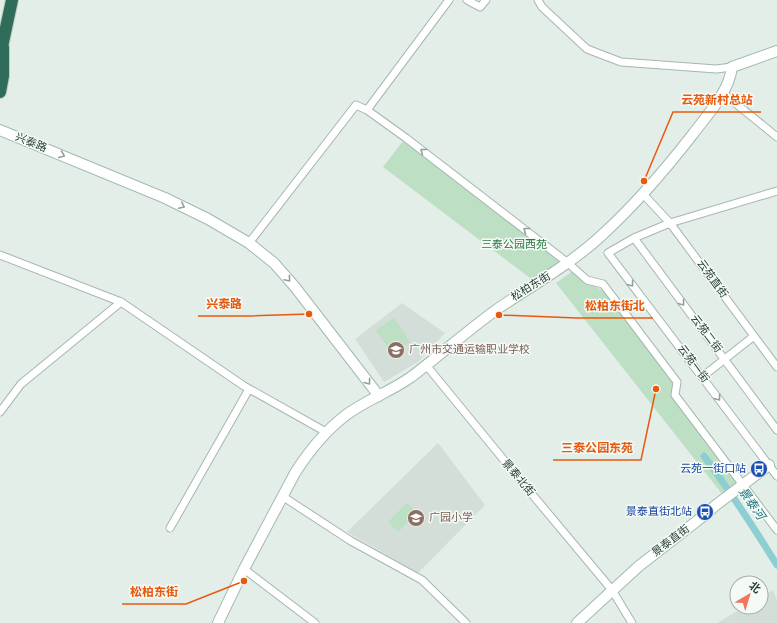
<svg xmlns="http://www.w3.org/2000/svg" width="777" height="623" font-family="Overpass,'Noto Sans SC',sans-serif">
<rect width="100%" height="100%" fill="#e4eee9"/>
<path fill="#d2ded7" d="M 402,303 L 445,333 L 418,362 L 384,382 L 355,339 Z
M 438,443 L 485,505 L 418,573 L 347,532 Z
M 773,590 L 777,600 L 777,623 L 717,623 L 744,607 L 761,607 L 761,597 Z"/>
<path fill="#bddfc3" d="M 403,141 L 562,261 L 534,281 L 383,167 Z
M 574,270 L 586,281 L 605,292 L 672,382 L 674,396 L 737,482 L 722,494 L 556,283 Z
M 394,318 L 410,342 L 392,354 L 376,330 Z
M 407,503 L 417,513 L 398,532 L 388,522 Z"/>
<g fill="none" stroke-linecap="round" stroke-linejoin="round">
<path stroke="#8dced2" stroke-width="7" d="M 704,456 C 730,491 754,528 777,565"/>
<g stroke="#a6b6af" stroke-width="9">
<path id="street" d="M 467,0 L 480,7 L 486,0
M 538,0 L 542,7 L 587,49 L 621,62 L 716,69 L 732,67
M 723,93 L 777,137
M 367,110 L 449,0
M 777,191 L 670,223 L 634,238 L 608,253 L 777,476
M 643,194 L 670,223 L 777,367
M 634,238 L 777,430
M 249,243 L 356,105 L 367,110 L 406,138 L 568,263 L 587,280 L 603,284 L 677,382 L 675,395 L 777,530
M 0,255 L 121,302 L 244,386 L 326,432
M 426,365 L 526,487 L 612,590 L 632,623
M 702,377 L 754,336
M 0,412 L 21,384 L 121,302
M 282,496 L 351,541 L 422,580 L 466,623
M 170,528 L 249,389
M 244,569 L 315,623"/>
</g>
<g stroke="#a3b9af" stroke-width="12">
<path id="secondary" d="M 0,130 L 165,198 L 208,219 L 249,243 L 274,263 L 295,287 L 379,396
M 218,623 L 244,569 L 295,473 C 309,451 325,431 346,415 C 366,400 390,392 411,377 C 440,355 467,331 496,310 C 532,285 570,265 602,235 C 636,204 665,170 693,134 C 708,114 729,92 732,67 L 777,51
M 577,623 L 639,566 L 702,517 L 716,505 L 769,465"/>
</g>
<g stroke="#c1cac6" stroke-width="14">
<path id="highway" d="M 0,56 L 12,0
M 0,92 L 3,76 L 3,47"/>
</g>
<use href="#street" stroke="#fff" stroke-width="7"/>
<use href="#secondary" stroke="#fff" stroke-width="10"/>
<use href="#highway" stroke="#2f6c5a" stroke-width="12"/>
</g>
<defs><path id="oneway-chevron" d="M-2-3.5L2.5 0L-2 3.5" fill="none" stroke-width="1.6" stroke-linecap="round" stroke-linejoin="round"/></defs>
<g stroke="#91a09a">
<use href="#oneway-chevron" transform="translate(423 151) rotate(-142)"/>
<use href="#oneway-chevron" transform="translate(62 155) rotate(22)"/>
<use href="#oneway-chevron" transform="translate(182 206) rotate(25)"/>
<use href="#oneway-chevron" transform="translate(526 230) rotate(-142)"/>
<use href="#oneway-chevron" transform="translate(288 279) rotate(50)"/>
<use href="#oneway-chevron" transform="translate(631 284) rotate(53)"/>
<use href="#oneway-chevron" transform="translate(682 303) rotate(53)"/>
<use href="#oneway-chevron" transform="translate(368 382) rotate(53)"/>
<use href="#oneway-chevron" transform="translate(718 398) rotate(53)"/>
</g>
<defs>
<g id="school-disc" transform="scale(0.9)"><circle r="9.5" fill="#8d6e63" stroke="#f5faf7"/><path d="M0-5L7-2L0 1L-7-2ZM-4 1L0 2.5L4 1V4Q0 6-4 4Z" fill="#fff"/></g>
<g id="bus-disc" transform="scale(0.9)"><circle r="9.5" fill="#1a4fb4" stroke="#f5faf7"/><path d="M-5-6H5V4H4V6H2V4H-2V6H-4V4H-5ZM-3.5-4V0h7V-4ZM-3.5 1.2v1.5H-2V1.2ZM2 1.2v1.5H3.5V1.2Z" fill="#fff"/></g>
</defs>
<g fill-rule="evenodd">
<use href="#school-disc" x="396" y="350"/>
<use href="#bus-disc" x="759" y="469"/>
<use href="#bus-disc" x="705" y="512"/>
<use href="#school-disc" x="416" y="518"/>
</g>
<g text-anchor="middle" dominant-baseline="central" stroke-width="3" stroke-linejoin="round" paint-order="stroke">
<g font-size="11" fill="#234035" stroke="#f5faf7">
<text transform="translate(31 143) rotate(22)">兴泰路</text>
<text transform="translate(712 279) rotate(54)">云苑直街</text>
<text transform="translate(531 287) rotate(-32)">松柏东街</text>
<text transform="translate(706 334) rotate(53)">云苑二街</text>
<text transform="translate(693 364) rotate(53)">云苑一街</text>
<text transform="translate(518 478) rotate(50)">景泰北街</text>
<text transform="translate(671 541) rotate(-37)">景泰直街</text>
</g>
<g font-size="11" fill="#2d7743" stroke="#f5faf7">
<text x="514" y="245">三泰公园西苑</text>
</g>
<g font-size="11" fill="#785e54" stroke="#f5faf7" text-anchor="start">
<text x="409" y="350">广州市交通运输职业学校</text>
<text x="429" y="518">广园小学</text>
</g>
<g font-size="11" fill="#164399" stroke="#f5faf7" text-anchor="end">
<text x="746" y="469">云苑一街口站</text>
<text x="692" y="512">景泰直街北站</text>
</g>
<g font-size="12" font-style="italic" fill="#1d757c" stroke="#f5faf7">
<text transform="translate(751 504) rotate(55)">景泰河</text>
</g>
</g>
<path fill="none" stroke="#e8590c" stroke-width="1.5" d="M644 181L673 112H761M309 314L250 316H198M499 315L577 318H653M656 389L641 460H553M244 581L186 604H122"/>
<g fill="#e8590c" stroke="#f5faf7" stroke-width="1.5">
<circle cx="644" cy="181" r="4"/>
<circle cx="309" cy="314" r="4"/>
<circle cx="499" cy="315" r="4"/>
<circle cx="656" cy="389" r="4"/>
<circle cx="244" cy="581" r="4"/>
</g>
<g font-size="12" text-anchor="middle" font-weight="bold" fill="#e8590c" stroke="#f5faf7" stroke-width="3" stroke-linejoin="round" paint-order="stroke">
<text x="717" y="104">云苑新村总站</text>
<text x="224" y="308">兴泰路</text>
<text x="615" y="310">松柏东街北</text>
<text x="597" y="452">三泰公园东苑</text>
<text x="154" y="596">松柏东街</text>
</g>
<g transform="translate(749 595) rotate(38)"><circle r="19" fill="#f5faf7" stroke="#a1b0a9"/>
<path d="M0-3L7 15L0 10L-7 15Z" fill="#f2755e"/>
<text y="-6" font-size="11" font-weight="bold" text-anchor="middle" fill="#234035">北</text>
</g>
</svg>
